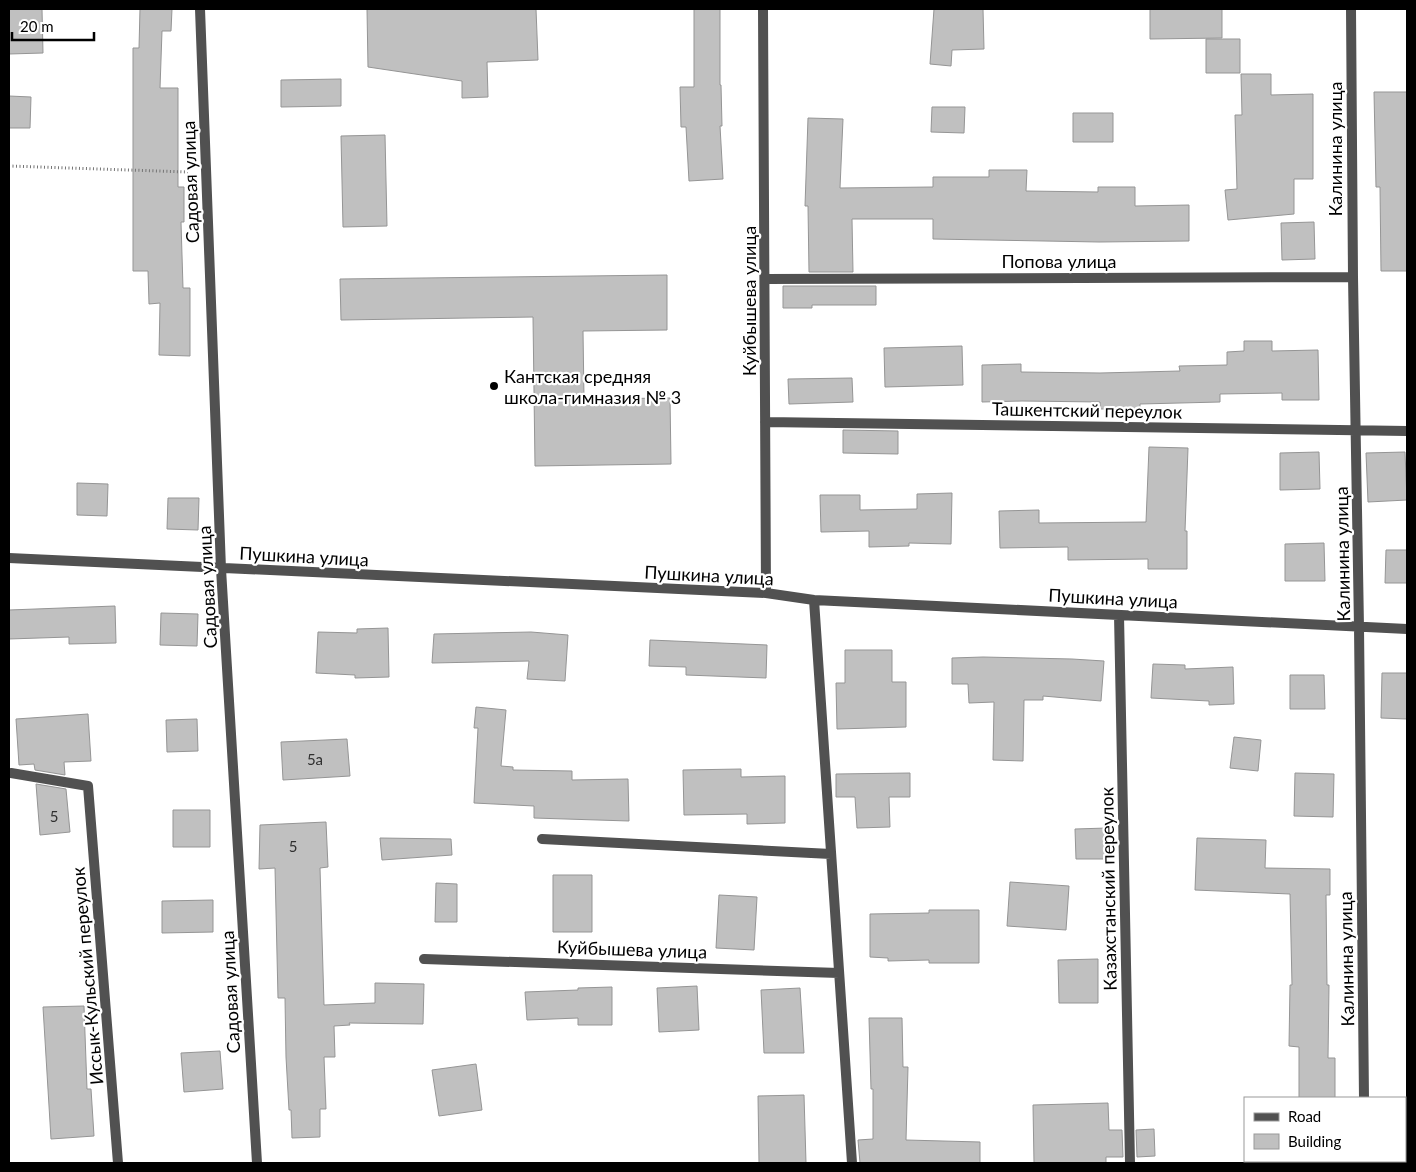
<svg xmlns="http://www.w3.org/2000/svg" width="1416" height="1172" font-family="Lato,sans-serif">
<rect width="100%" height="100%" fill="#fff"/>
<path fill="#c0c0c0" stroke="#959595" d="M 9,9 L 42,9 L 43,53 L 9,54 Z
M 140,9 L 172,9 L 171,31 L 162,31 L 160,88 L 178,88 L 178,187 L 184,187 L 184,222 L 181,222 L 183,288 L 190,288 L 190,356 L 159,355 L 160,303 L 149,304 L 148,271 L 133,271 L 133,48 L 139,48 Z
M 367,9 L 536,9 L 538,60 L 487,62 L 488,97 L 462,98 L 462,81 L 368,67 Z
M 694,9 L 720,9 L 720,85 L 721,85 L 722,126 L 720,126 L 723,179 L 689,181 L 686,127 L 681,127 L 680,87 L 694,87 Z
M 934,9 L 983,9 L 984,49 L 952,50 L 951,66 L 930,64 Z
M 1150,9 L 1222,9 L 1222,38 L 1150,39 Z
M 1206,39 L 1240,39 L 1240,73 L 1206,73 Z
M 1241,74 L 1271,74 L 1271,95 L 1313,94 L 1313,179 L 1294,179 L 1294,214 L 1228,220 L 1225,190 L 1237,189 L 1235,115 L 1242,115 Z
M 341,79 L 341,106 L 281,107 L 281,80 Z
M 1374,92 L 1407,92 L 1407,271 L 1381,271 L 1380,187 L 1376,187 Z
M 9,96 L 31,97 L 30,128 L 9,128 Z
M 932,107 L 965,107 L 964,133 L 931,132 Z
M 1073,113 L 1113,113 L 1113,142 L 1073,142 Z
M 808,118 L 843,119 L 840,188 L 933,187 L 933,177 L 989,177 L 989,170 L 1027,170 L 1026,191 L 1098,192 L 1098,187 L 1135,187 L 1135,206 L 1189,205 L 1189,241 L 1099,242 L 933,239 L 933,219 L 852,219 L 853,272 L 809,272 L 808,206 L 805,206 Z
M 385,135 L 387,226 L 343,227 L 341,136 Z
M 1314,222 L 1315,259 L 1282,260 L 1281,223 Z
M 667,275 L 667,330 L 583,331 L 584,399 L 670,398 L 671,464 L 535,466 L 533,317 L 341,320 L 340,279 Z
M 783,286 L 876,286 L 876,305 L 812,305 L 812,308 L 783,308 Z
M 1244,341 L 1272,341 L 1272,351 L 1318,350 L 1319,400 L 1282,400 L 1282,393 L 1220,394 L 1220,402 L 1140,404 L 1140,409 L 1100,409 L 1100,402 L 1022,401 L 982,402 L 982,365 L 1021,364 L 1021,372 L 1100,373 L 1180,371 L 1179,366 L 1227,365 L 1227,352 L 1244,351 Z
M 962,346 L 963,385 L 885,387 L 884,348 Z
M 852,378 L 853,402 L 789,404 L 788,379 Z
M 843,430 L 898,431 L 898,454 L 843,453 Z
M 1149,447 L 1188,448 L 1185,531 L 1187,531 L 1187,569 L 1148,569 L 1148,559 L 1068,560 L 1068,547 L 1000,548 L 999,511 L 1039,510 L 1039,523 L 1146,522 Z
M 1319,452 L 1320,489 L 1280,490 L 1280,453 Z
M 1405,452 L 1407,500 L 1368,502 L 1366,453 Z
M 77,483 L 108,484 L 107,516 L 77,515 Z
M 952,493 L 951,544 L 909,543 L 909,546 L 869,547 L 869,531 L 821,532 L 820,495 L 860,495 L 860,510 L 917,509 L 917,494 Z
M 168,498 L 199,498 L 198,530 L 167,529 Z
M 1324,543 L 1325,581 L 1285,581 L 1285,544 Z
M 1386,550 L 1407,550 L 1407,583 L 1385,583 Z
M 115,606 L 116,643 L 69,644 L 69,637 L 9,639 L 9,610 Z
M 161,613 L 198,614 L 197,646 L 160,645 Z
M 388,628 L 389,677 L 355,678 L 355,675 L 316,673 L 318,632 L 357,633 L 357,629 Z
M 531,632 L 568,635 L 565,681 L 527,679 L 529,661 L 432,663 L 434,634 Z
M 650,640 L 767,645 L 766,678 L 686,675 L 686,667 L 649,666 Z
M 845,650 L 892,650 L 892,682 L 906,682 L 906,727 L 837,729 L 836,683 L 845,683 Z
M 983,657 L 1072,659 L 1104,661 L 1101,701 L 1043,696 L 1043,700 L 1024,700 L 1023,761 L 993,760 L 994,702 L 969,703 L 968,684 L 952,684 L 952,658 Z
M 1153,664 L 1185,665 L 1185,669 L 1233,667 L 1234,704 L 1209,705 L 1209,701 L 1151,698 Z
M 1382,673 L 1407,673 L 1407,719 L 1381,718 Z
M 1290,675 L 1324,675 L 1325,709 L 1290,709 Z
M 476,707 L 506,710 L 501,766 L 513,767 L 513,770 L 572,771 L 572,780 L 628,779 L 629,821 L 534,818 L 534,806 L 474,803 L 478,728 L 474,728 Z
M 88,714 L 91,761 L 64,762 L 65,775 L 35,770 L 34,764 L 19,765 L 16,719 Z
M 197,719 L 198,751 L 167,752 L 166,720 Z
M 1234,737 L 1261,740 L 1258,771 L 1230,768 Z
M 347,739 L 350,776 L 283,780 L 281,742 Z
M 741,769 L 741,777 L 785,776 L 785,823 L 747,824 L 747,814 L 684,815 L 683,770 Z
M 910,773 L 910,797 L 889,797 L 890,827 L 857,828 L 855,797 L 836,797 L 836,774 Z
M 1295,773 L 1334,774 L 1333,817 L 1294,816 Z
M 36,784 L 66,789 L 70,832 L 40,835 Z
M 173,810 L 210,810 L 210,847 L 173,847 Z
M 326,822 L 328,867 L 320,868 L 324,1005 L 375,1003 L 375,983 L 424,984 L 423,1024 L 349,1023 L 350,1025 L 334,1026 L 335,1057 L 324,1057 L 326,1109 L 320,1109 L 320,1137 L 292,1138 L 291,1110 L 289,1110 L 286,1057 L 285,998 L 278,998 L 275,868 L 259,869 L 260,825 Z
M 1107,828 L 1108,859 L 1076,859 L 1075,829 Z
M 380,838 L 451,839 L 452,855 L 382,860 Z
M 1197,838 L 1266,840 L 1265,868 L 1330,869 L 1330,895 L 1326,895 L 1327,985 L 1329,985 L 1328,1058 L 1335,1058 L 1335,1098 L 1299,1098 L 1299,1047 L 1289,1046 L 1290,985 L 1292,985 L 1290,894 L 1195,890 Z
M 553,875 L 592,875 L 592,932 L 553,932 Z
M 1010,882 L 1069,886 L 1066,930 L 1007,926 Z
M 436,883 L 457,884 L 457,922 L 435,922 Z
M 719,895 L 757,897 L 754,950 L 716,948 Z
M 213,900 L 213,932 L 162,933 L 162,901 Z
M 929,910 L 979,910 L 979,963 L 929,963 L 929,960 L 888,961 L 888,958 L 870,957 L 870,914 L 929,913 Z
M 1098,959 L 1098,1003 L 1059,1003 L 1058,960 Z
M 697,986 L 699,1030 L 659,1032 L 657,988 Z
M 612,987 L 612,1025 L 578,1025 L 578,1018 L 527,1020 L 525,992 L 578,990 L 578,988 Z
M 800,988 L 804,1053 L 764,1053 L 761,990 Z
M 84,1006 L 87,1089 L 91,1089 L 94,1136 L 51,1139 L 43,1007 Z
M 869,1018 L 902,1018 L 903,1067 L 908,1067 L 906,1140 L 980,1142 L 980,1163 L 860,1163 L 858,1140 L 873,1139 L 873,1089 L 871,1089 Z
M 220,1051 L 223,1089 L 184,1092 L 181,1053 Z
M 476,1064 L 482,1110 L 439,1116 L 432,1070 Z
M 804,1095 L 806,1163 L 759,1163 L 758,1096 Z
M 1108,1103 L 1109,1130 L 1122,1130 L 1123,1157 L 1106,1157 L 1106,1163 L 1034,1163 L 1033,1105 Z
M 1154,1129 L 1155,1156 L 1137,1157 L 1136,1130 Z"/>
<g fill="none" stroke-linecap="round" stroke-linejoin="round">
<path stroke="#737373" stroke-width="3" stroke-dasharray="1 2.5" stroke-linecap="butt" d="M 9,166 L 188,172"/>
<path stroke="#515151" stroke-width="10" d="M 200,9 L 221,569 L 257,1163
M 763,9 L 766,593
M 1351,9 L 1353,277 L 1359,627 L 1364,1098
M 765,279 L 1353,277
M 765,422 L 1407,431
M 9,558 L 766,593 L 814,600 L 1407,629
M 814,600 L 852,1163
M 1119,615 L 1130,1163
M 11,773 L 88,786 L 118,1163
M 542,839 L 831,854
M 424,959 L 839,973
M 1364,1161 L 1364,1163"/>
</g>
<circle fill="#000" stroke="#fff" stroke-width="2" cx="494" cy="386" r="5"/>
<g text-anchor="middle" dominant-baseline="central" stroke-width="4.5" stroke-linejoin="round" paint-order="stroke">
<g font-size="15" fill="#303030">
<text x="315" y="759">5а</text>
<text x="54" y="816">5</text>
<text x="293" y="846">5</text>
</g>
<g font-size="18" fill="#000" stroke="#fff">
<text transform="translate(1335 149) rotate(-90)">Калинина улица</text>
<text transform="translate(190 182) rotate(-92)">Садовая улица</text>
<text x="1059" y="261">Попова улица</text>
<text transform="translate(749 301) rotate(-90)">Куйбышева улица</text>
<text transform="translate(1087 410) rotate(1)">Ташкентский переулок</text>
<text transform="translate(1342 554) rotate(-91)">Калинина улица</text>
<text transform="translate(304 556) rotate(3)">Пушкина улица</text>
<text transform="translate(709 575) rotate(3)">Пушкина улица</text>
<text transform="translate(207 587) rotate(-93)">Садовая улица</text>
<text transform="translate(1113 598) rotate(3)">Пушкина улица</text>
<text transform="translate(1108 889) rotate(-91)">Казахстанский переулок</text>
<text transform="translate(632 949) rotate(2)">Куйбышева улица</text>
<text transform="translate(1346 959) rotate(-91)">Калинина улица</text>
<text transform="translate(87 976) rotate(-95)">Иссык-Кульский переулок</text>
<text transform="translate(230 992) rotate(-93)">Садовая улица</text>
</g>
<g font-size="18" fill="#000" stroke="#fff" text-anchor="start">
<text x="504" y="376">Кантская средняя<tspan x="504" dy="21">школа-гимназия № 3</tspan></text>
</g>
</g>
<rect width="1416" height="1172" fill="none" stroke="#000000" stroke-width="20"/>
<rect x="1244" y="1097" width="162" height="65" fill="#ffffff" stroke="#999999"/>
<rect x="1254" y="1113" width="25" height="8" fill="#515151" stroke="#999999"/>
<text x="1288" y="1122" font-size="15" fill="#000000">Road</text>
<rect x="1254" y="1134" width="25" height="15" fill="#c0c0c0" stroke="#999999"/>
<text x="1288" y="1147" font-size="15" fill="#000000">Building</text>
<path d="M12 32v8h82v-8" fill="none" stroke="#000000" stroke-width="2.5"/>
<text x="20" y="32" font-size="15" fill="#000000" stroke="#ffffff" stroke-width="4" paint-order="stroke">20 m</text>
</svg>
